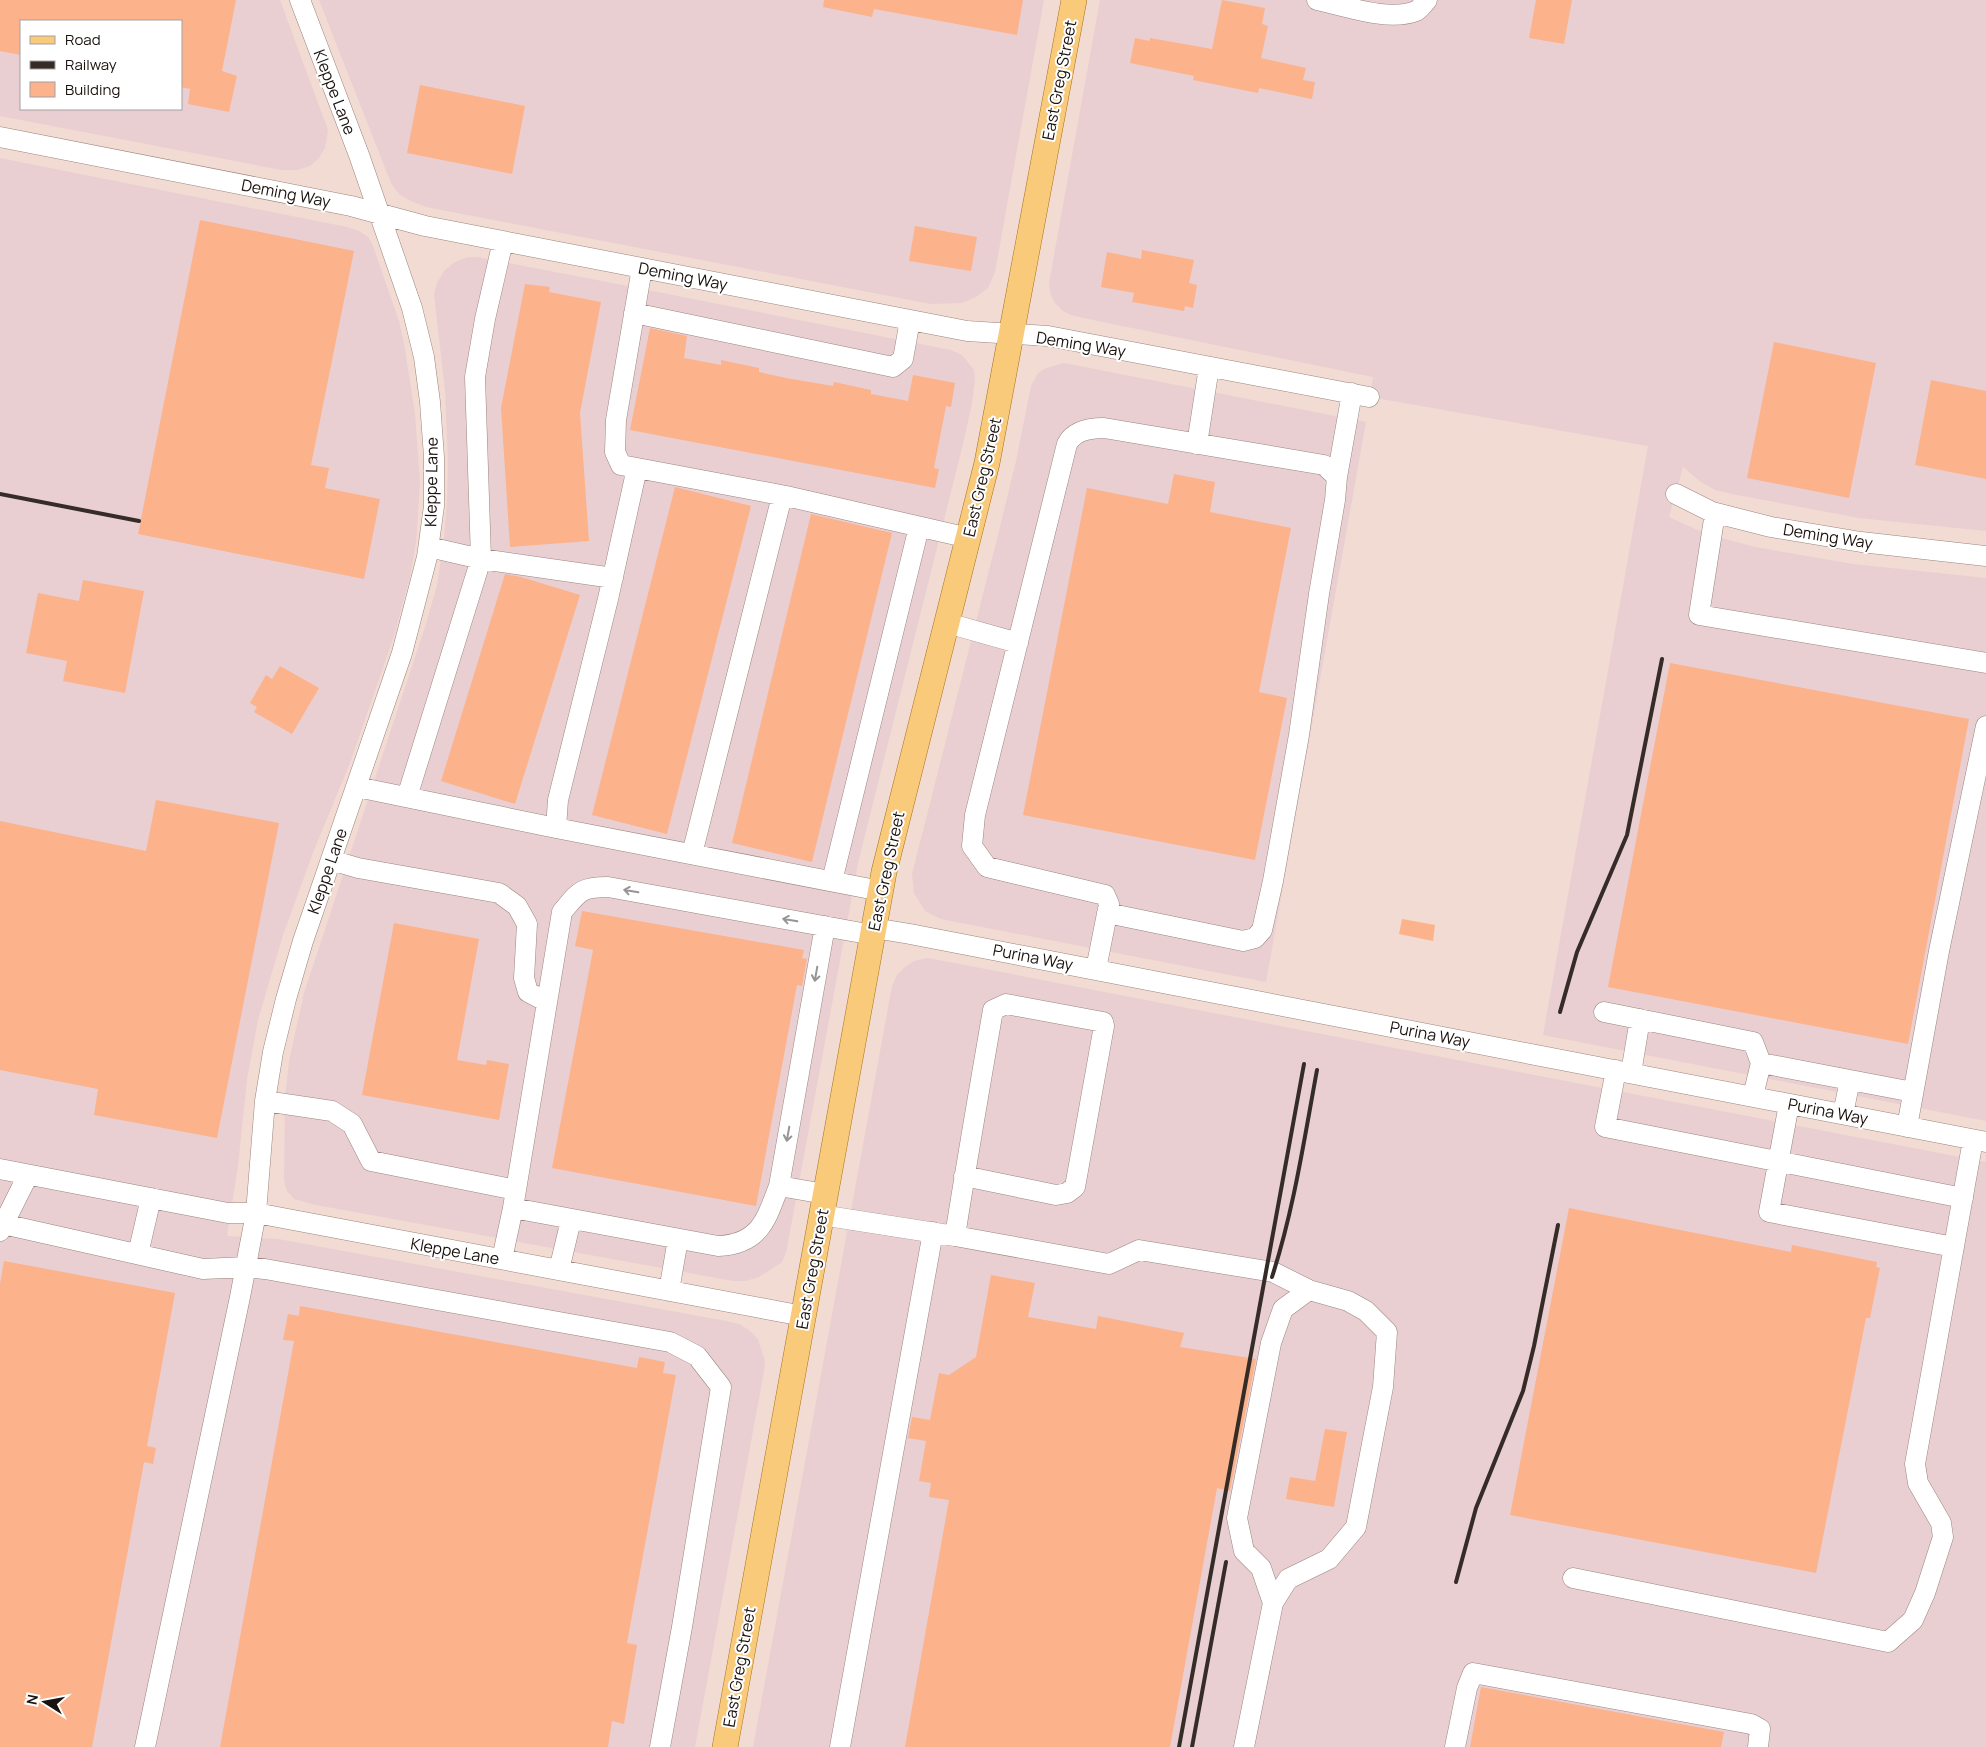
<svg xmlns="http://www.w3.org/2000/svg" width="1986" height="1747" font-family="Manrope,sans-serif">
<rect width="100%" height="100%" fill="#f2dbd2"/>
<path fill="#e9cfd2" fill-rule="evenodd" d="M 0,0 L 280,0 L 328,130 L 325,148 L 319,158 L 310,166 L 297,170 L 282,170 L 0,116 ZM 21,21 L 181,21 L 181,109 L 21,109 Z
M 319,0 L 1044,0 L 995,272 L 988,288 L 976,297 L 962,303 L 931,304 L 426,207 L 411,201 L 399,194 L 391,183 Z
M 1100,0 L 1986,0 L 1986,531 L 1859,518 L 1732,494 L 1715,490 L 1701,482 L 1683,467 L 1669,517 L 1704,533 L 1755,547 L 1853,564 L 1986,578 L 1986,1121 L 1543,1035 L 1648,446 L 1370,397 L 1373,377 L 1083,318 L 1071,315 L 1063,311 L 1054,302 L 1050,292 L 1049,283 Z
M 0,158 L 347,227 L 359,231 L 367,236 L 372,243 L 399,321 L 404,343 L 415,414 L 420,482 L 416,543 L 410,577 L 394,636 L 350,763 L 314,850 L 283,935 L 258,1020 L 247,1079 L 238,1166 L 227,1236 L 278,1239 L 726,1321 L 739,1324 L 749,1330 L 758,1339 L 765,1361 L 764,1371 L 695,1747 L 0,1747 Z
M 468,257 L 477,257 L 602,281 L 951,350 L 962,355 L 974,370 L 975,379 L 972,403 L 963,444 L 858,863 L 786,1253 L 782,1262 L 759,1277 L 745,1281 L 733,1281 L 316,1205 L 294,1199 L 287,1191 L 284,1181 L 285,1098 L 289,1061 L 304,993 L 426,624 L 437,585 L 444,538 L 447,502 L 448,462 L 445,391 L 434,294 L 437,283 L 444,271 L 455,262 Z
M 1064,363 L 1366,422 L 1266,982 L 941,919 L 925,911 L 914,893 L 912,874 L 1000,527 L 1016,461 L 1031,386 L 1038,373 L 1046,368 Z
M 928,958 L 1986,1162 L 1986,1747 L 753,1747 L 892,986 L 897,975 L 905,967 L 914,961 Z"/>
<path fill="#fcb28b" d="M 0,0 L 236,0 L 222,71 L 237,76 L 229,112 L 188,104 L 190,89 L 181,87 L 181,21 L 21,21 L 21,55 L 0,51 Z
M 824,0 L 1023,0 L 1017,35 L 874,9 L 872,17 L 823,7 Z
M 1222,0 L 1265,8 L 1262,24 L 1268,26 L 1261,58 L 1306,68 L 1303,80 L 1315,82 L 1312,99 L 1259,88 L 1258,93 L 1193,80 L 1194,76 L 1130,63 L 1135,38 L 1150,41 L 1150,38 L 1212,49 Z
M 1536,0 L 1572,0 L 1564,44 L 1529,38 Z
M 420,85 L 525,106 L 512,174 L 407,153 Z
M 200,220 L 354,251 L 311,465 L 329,468 L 325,488 L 380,499 L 364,579 L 138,534 Z
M 915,226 L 977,237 L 971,271 L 909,261 Z
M 1142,250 L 1194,260 L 1189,283 L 1197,285 L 1193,308 L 1185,306 L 1184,311 L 1132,302 L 1134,293 L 1101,287 L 1107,252 L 1141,259 Z
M 525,284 L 550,287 L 549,292 L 601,302 L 580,413 L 589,541 L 510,547 L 501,408 Z
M 650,328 L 687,336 L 684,358 L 721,365 L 721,360 L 759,368 L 759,372 L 786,378 L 833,386 L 834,382 L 871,390 L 871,394 L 908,401 L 913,375 L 955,383 L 951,407 L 946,406 L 934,468 L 939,469 L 935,488 L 630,430 Z
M 1774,342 L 1876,363 L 1849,498 L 1747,478 Z
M 1931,380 L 1986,391 L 1986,479 L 1915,465 Z
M 1174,474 L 1215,482 L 1210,512 L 1291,528 L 1259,692 L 1287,698 L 1255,860 L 1023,815 L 1087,488 L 1168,504 Z
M 675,487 L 751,506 L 667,834 L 592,815 Z
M 811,514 L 892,533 L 812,862 L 732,843 Z
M 505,574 L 521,577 L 580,595 L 515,804 L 441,781 Z
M 83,580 L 144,591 L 125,693 L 63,681 L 67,661 L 26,653 L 38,593 L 79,601 Z
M 1670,663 L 1969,719 L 1908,1044 L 1608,987 Z
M 280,666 L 319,688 L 292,734 L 254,712 L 257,707 L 250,703 L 266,675 L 272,679 Z
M 156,800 L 279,823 L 217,1138 L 94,1115 L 98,1089 L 0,1070 L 0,821 L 146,851 Z
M 582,911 L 804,950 L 802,958 L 807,959 L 802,986 L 797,985 L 756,1206 L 552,1168 L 593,950 L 575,946 Z
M 1402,919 L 1435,925 L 1433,941 L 1399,934 Z
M 394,923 L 479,939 L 457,1060 L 486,1065 L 487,1060 L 509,1064 L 499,1120 L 362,1095 Z
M 1569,1208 L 1791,1252 L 1792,1245 L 1877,1262 L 1876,1267 L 1880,1268 L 1870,1318 L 1866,1318 L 1816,1573 L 1510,1515 Z
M 4,1261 L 175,1293 L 147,1446 L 156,1448 L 153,1464 L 144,1462 L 92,1747 L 0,1747 L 0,1284 Z
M 991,1275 L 1035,1283 L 1028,1317 L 1096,1329 L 1098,1316 L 1184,1333 L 1180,1347 L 1256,1359 L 1230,1491 L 1217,1488 L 1170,1747 L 905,1747 L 949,1500 L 929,1497 L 931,1483 L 919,1481 L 926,1441 L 908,1438 L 912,1417 L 930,1420 L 939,1373 L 949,1375 L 976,1357 Z
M 300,1306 L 637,1368 L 639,1357 L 665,1362 L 663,1373 L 676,1375 L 627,1643 L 637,1645 L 624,1724 L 612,1721 L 608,1747 L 220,1747 L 294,1341 L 283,1340 L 288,1314 L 299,1316 Z
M 1325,1429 L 1347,1432 L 1334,1507 L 1286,1499 L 1290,1477 L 1315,1481 Z
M 1481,1687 L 1724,1732 L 1721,1747 L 1470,1747 Z"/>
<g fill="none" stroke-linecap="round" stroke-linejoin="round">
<g stroke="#9b857d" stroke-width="21">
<path id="minor" d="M 300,0 L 359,155 L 412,308 L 424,357 L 430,402 L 434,457 L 434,506 L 427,557 L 402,653 L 303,941 L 286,999 L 273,1052 L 265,1101 L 256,1213 L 803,1316
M 1317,0 C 1345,6 1389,22 1416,11 C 1420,9 1424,3 1427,0
M 0,137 L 351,206 L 425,226 L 967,331 L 1048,336 L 1369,397
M 642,268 L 616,420 L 615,452 L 621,465 L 786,496 L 969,538
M 634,313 L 893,367 L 903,359 L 910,320
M 1197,444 L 1209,367
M 637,468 L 608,599 L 558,800 L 556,828 L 881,891
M 1337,477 L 1352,393
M 1676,494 L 1712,512 L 1771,527 L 1861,542 L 1986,556
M 1715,513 L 1699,615 L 1986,663
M 429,547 L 481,559 L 613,578
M 947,623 L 1018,643
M 357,787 L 556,828
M 407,797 L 481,559 L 475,377 L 485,319 L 503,241
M 692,854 L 782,496
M 331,860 L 358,868 L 499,893 L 517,906 L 527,924 L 524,978 L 528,992 L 547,1002
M 832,881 L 919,527
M 825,926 L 779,1186 C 766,1220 760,1244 718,1246 L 513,1208 L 562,912 C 579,892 580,887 608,887 L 873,935
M 874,928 L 910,934 L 1986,1142
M 1096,969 L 1109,904 L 1105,895 L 987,867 L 972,846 L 975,815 L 1067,444 C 1074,430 1090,428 1104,428 L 1324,465 L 1337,477 L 1335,500 L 1319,594 L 1299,735 L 1273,881 L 1262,930 L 1255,938 L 1243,941 L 1107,913
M 1604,1012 L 1753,1042 L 1761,1063 L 1753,1096
M 1761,1063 L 1850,1080 L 1843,1114
M 1616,1070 L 1605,1127 L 1963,1198
M 1631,1073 L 1640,1019
M 1850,1080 L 1913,1092
M 265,1101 L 332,1111 L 352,1124 L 371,1161 L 516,1190
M 1789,1104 L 1769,1212 L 1954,1247
M 1907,1127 L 1939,951 L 1986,726
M 0,1169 L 228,1213 L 256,1213 L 240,1297 L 145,1747
M 779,1186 L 825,1194
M 821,1215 L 955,1236 L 1109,1264 L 1139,1250 L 1273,1272 L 1309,1290
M 3,1224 L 203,1269 L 246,1267 L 265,1269 L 670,1342 L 697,1356 L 721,1387 L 682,1627 L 660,1747
M 0,1231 L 28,1175
M 955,1236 C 967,1160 980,1085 993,1010 L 1006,1004 L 1103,1022 L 1104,1026 L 1075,1187 L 1067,1193 L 1056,1195 L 964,1176
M 138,1254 L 151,1198
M 502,1259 L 513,1208
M 559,1270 L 571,1220
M 669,1291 L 678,1239
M 1573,1578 L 1888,1642 L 1913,1620 L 1925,1593 L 1943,1537 L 1941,1523 L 1918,1483 L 1915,1464 L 1973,1140
M 840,1747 L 933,1232
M 1244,1747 L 1273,1603 L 1288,1579 L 1329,1559 L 1356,1527 L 1383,1387 L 1387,1332 L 1366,1311 L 1348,1301 L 1309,1290 L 1283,1309 L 1271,1343 L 1237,1518 L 1244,1551 L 1261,1568 L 1273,1603
M 1455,1747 L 1467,1688 L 1473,1673 L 1751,1724 L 1760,1729 L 1758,1747"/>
</g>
<g stroke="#a7731b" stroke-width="26">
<path id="major" d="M 725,1747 L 884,872 L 987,463 L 1074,0"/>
</g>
<use href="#minor" stroke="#fff" stroke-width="20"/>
<use href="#major" stroke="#f8ca7a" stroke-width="25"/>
<path stroke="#352b27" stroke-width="4" d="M 0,494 L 139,521
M 1560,1012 L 1577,952 L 1627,835 L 1662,659
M 1272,1277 C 1294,1209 1304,1140 1317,1070
M 1456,1582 L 1476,1508 L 1523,1391 L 1534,1346 L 1558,1225
M 1179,1747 L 1304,1064
M 1192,1747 L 1226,1562"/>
</g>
<defs><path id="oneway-shaft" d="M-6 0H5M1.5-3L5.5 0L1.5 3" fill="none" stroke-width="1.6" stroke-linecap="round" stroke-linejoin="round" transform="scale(1.25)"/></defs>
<g stroke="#989493">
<use href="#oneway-shaft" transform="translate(631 891) rotate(-170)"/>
<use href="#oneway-shaft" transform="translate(790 920) rotate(-170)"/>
<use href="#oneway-shaft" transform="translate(816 974) rotate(100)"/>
<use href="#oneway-shaft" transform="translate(788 1134) rotate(100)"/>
</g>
<g text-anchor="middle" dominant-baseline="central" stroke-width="4" stroke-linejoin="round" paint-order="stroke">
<g font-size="16" fill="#1a120f" stroke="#fff">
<text transform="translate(1059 80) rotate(-79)">East Greg Street</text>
<text transform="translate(335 92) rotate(69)">Kleppe Lane</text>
<text transform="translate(286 193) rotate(11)">Deming Way</text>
<text transform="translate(683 276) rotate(11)">Deming Way</text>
<text transform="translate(1081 344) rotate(9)">Deming Way</text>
<text transform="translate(982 477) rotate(-77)">East Greg Street</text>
<text transform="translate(431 482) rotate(-89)">Kleppe Lane</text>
<text transform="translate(1828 536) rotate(9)">Deming Way</text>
<text transform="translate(327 871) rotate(-71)">Kleppe Lane</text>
<text transform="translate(886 871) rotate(-78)">East Greg Street</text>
<text transform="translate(1033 957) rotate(11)">Purina Way</text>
<text transform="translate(1430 1034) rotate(11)">Purina Way</text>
<text transform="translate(1828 1111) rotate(11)">Purina Way</text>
<text transform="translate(455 1251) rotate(10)">Kleppe Lane</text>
<text transform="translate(812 1269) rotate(-80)">East Greg Street</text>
<text transform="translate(739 1667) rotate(-80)">East Greg Street</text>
</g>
</g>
<rect x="20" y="20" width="162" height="90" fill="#ffffff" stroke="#a3a09f"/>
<rect x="30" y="36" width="25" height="8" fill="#f8ca7a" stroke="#a3a09f"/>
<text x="65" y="45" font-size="15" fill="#1a120f">Road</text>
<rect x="30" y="61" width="25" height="8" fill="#352b27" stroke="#a3a09f"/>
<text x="65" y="70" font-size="15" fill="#1a120f">Railway</text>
<rect x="30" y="82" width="25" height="15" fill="#fcb28b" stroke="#a3a09f"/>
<text x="65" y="95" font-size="15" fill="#1a120f">Building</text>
<g transform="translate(45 1702) rotate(281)" stroke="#ffffff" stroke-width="4" paint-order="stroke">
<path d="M0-4L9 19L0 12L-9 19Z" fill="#1a120f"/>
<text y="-8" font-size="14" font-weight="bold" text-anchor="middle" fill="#1a120f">N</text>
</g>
</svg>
